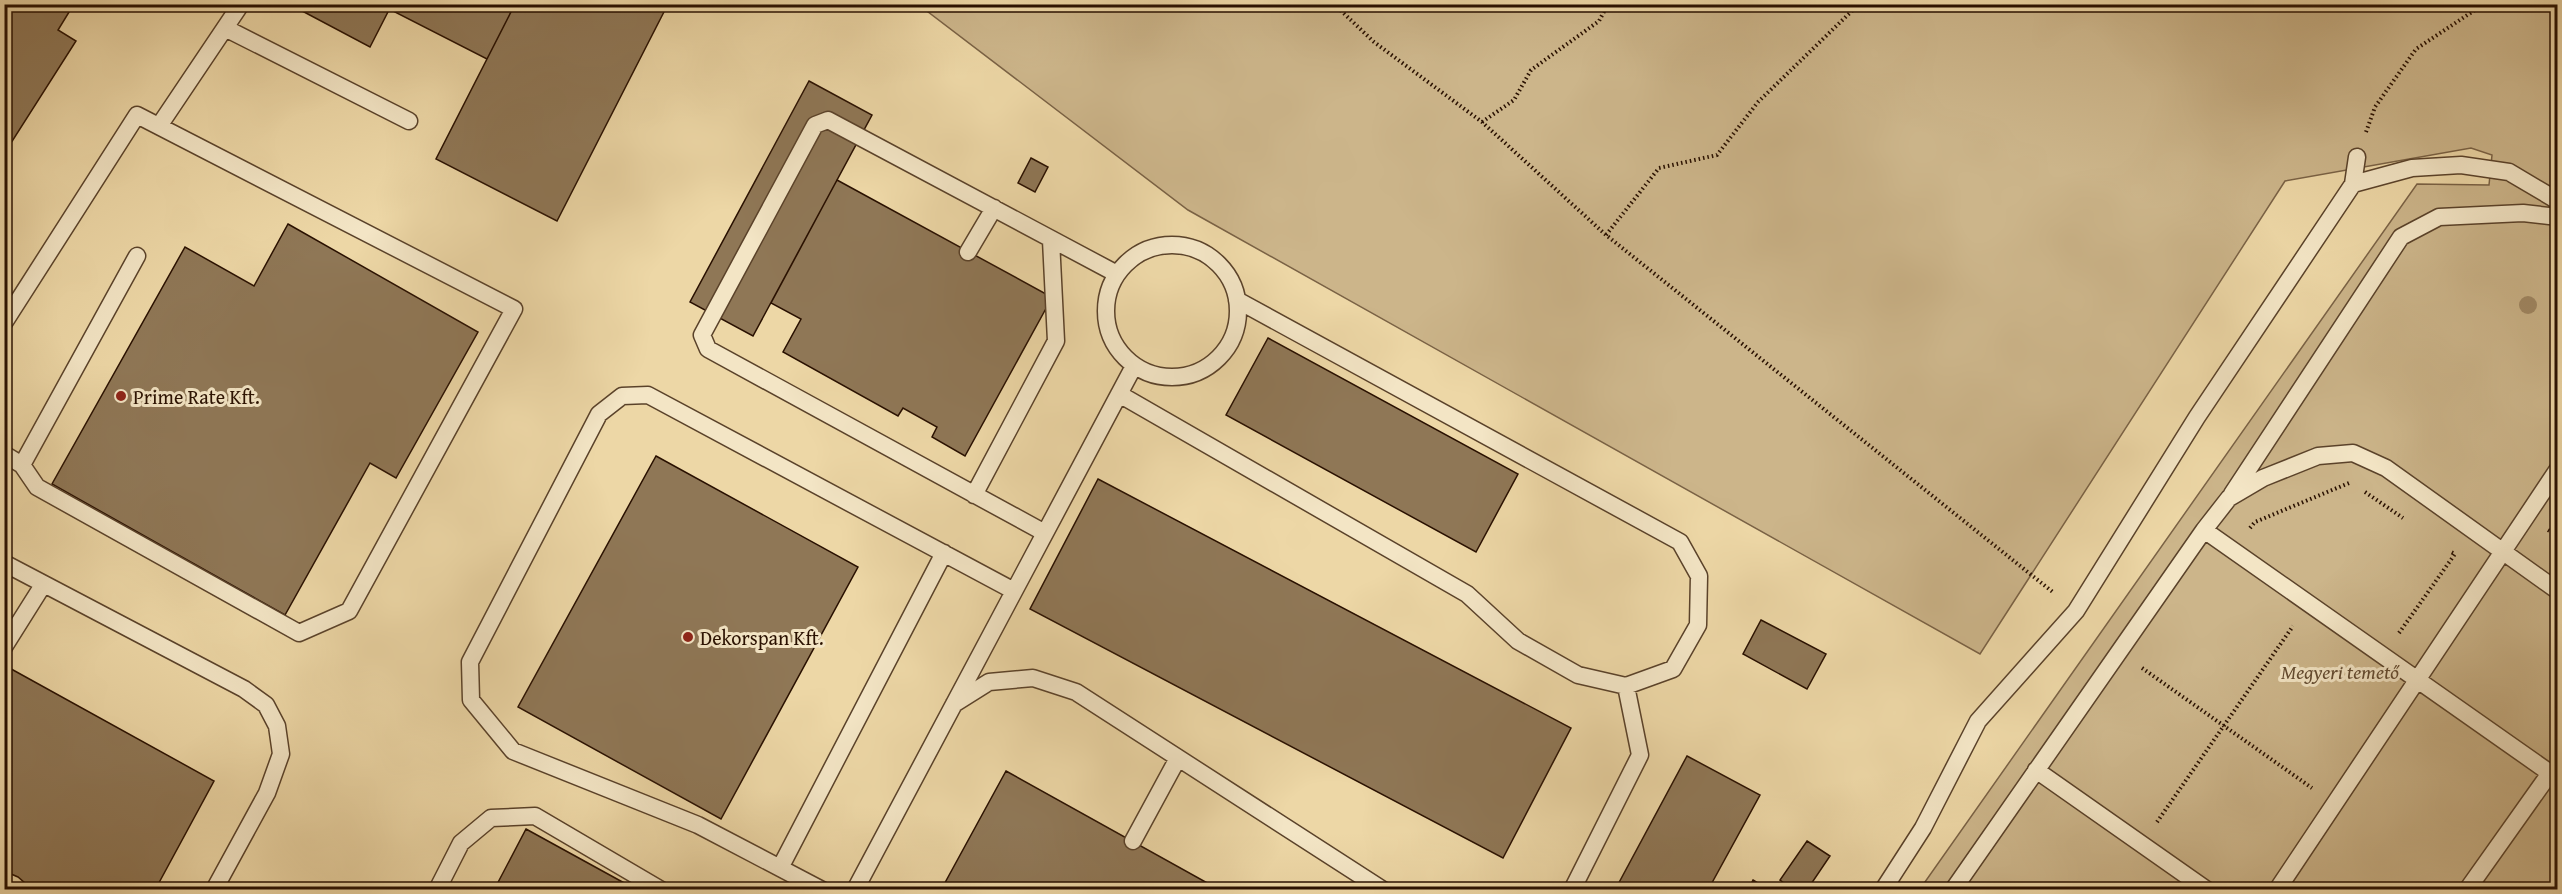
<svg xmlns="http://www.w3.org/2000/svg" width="2562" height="894" font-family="'Gentium Book Plus',serif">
<rect width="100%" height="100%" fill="#edd7a6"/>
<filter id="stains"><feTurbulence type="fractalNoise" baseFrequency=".00333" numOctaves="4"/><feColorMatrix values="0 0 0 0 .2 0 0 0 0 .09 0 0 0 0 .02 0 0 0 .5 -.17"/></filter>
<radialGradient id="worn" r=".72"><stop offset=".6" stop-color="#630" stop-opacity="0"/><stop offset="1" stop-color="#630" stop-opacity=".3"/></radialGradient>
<path fill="#ccb58a" stroke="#7a6245" stroke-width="1.5" d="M 919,5 L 2557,5 L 2557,889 L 1920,889 L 2417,184 L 2489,185 L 2492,155 L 2471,148 L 2285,181 L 1980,654 L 1188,210 Z"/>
<path fill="#8f7756" stroke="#291000" stroke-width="1.5" d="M 4,4 L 74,4 L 58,30 L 76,41 L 4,154 Z
M 289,4 L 392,4 L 370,47 Z
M 392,4 L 515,4 L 487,59 L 389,9 Z
M 515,4 L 668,4 L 557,221 L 436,159 Z
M 809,81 L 872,115 L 753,336 L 690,302 Z
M 1031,158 L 1048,167 L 1035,192 L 1018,183 Z
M 837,180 L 1046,294 L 1049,303 L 965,456 L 932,437 L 937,427 L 903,408 L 898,416 L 783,352 L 801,319 L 771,303 Z
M 288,224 L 478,332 L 396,478 L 370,463 L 285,615 L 52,484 L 185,247 L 254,286 Z
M 1268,338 L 1518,474 L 1476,552 L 1226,415 Z
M 656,456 L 858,567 L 721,819 L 518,707 Z
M 1098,479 L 1571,728 L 1503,858 L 1030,609 Z
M 1761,620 L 1826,654 L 1807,689 L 1743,654 Z
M 4,665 L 214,781 L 155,890 L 33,890 L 18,877 L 4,871 Z
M 1687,756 L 1760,795 L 1708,890 L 1615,890 Z
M 1006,771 L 1220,890 L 941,890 Z
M 526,829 L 637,890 L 494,890 Z
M 1807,841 L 1830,856 L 1807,890 L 1793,890 L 1780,880 Z
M 1753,880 L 1769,890 L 1748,890 Z"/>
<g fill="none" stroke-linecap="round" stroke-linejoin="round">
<g stroke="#5a422a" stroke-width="19">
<path id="lane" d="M 225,28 L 409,121
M 159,126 L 241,4
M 2353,184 L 2412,168 L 2461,165 L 2509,172 L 2558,201
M1106 311a66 66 0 1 1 132 0a66 66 0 1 1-132 0Z
M 968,252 L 994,208
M 4,323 L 137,115 L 514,309 L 349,611 L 299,633 L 37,487 L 22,465 L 137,256
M 1119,394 L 1467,594 L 1518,641 L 1578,675 L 1626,686 L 1673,669 L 1698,625 L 1699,576 L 1680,542 L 1237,300
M 4,454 L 22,465
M 2232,494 L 2401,237 L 2439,217 L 2523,213 L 2558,217
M 974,495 L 1056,341 L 1051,240
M 2204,530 L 2550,773 L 2467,890
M 1045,533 L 708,349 L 702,335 L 815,125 L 828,120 L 1117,274
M 4,563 L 244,689 L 266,705 L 277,726 L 281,754 L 267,793 L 214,890
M 4,647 L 43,585
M 954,704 L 989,682 L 1033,678 L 1076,692 L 1383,890
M 2036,770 L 2207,890
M 1133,841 L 1178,758
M 780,868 L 944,553
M 437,890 L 461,843 L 491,818 L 535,816 L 661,890
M 822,890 L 698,825 L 513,751 L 471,700 L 470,662 L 599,414 L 622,396 L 648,395 L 1014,591
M 855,890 L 1134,366
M 1572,890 L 1640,755 L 1626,686
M 1883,890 L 1923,828 L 1978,721 L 2076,611 L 2197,417 L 2353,184 L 2357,157
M 1953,890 L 2204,530 L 2229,498 L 2263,478 L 2318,456 L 2353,453 L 2386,468 L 2558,591
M 2277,890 L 2558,469"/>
</g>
<path stroke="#291000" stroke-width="4" stroke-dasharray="1.5 3" stroke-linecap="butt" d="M 1334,4 L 1374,42 L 1482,122 L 1606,235 L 2054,593
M 1482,122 L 1514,100 L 1531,70 L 1599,21 L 1608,4
M 2366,132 L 2375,107 L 2416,49 L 2484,4
M 1606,235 L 1659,168 L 1717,155 L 1758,102 L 1859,4
M 2365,492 L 2403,518
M 2250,528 L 2255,522 L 2349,483
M 2548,530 L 2558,536
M 2399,633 L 2455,554 L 2451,552
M 2142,668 L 2312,788
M 2157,822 L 2293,626"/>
<use href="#lane" stroke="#f3e5c5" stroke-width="16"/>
</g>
<circle fill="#a18965" cx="2528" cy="305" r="9"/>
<g fill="#8f2418" stroke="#f3e5c5" stroke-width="2">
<circle cx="121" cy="396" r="6"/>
<circle cx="688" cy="637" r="6"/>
</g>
<g text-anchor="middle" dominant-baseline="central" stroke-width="6" stroke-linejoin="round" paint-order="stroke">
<g font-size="20" fill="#291000" stroke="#f3e5c5" text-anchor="start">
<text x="133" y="396">Prime Rate Kft.</text>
<text x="700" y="637">Dekorspan Kft.</text>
</g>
<g font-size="20" font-style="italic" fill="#624a30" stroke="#f3e5c5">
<text x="2340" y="671">Megyeri temető</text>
</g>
</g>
<rect width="2562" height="894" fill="none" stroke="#edd7a6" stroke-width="24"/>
<rect x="6" y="6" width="2550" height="882" fill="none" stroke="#291000" stroke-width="3"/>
<rect x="12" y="12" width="2538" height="870" fill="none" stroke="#291000" stroke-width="1.5"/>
<rect width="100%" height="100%" filter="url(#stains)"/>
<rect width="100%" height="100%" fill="url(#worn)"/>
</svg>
